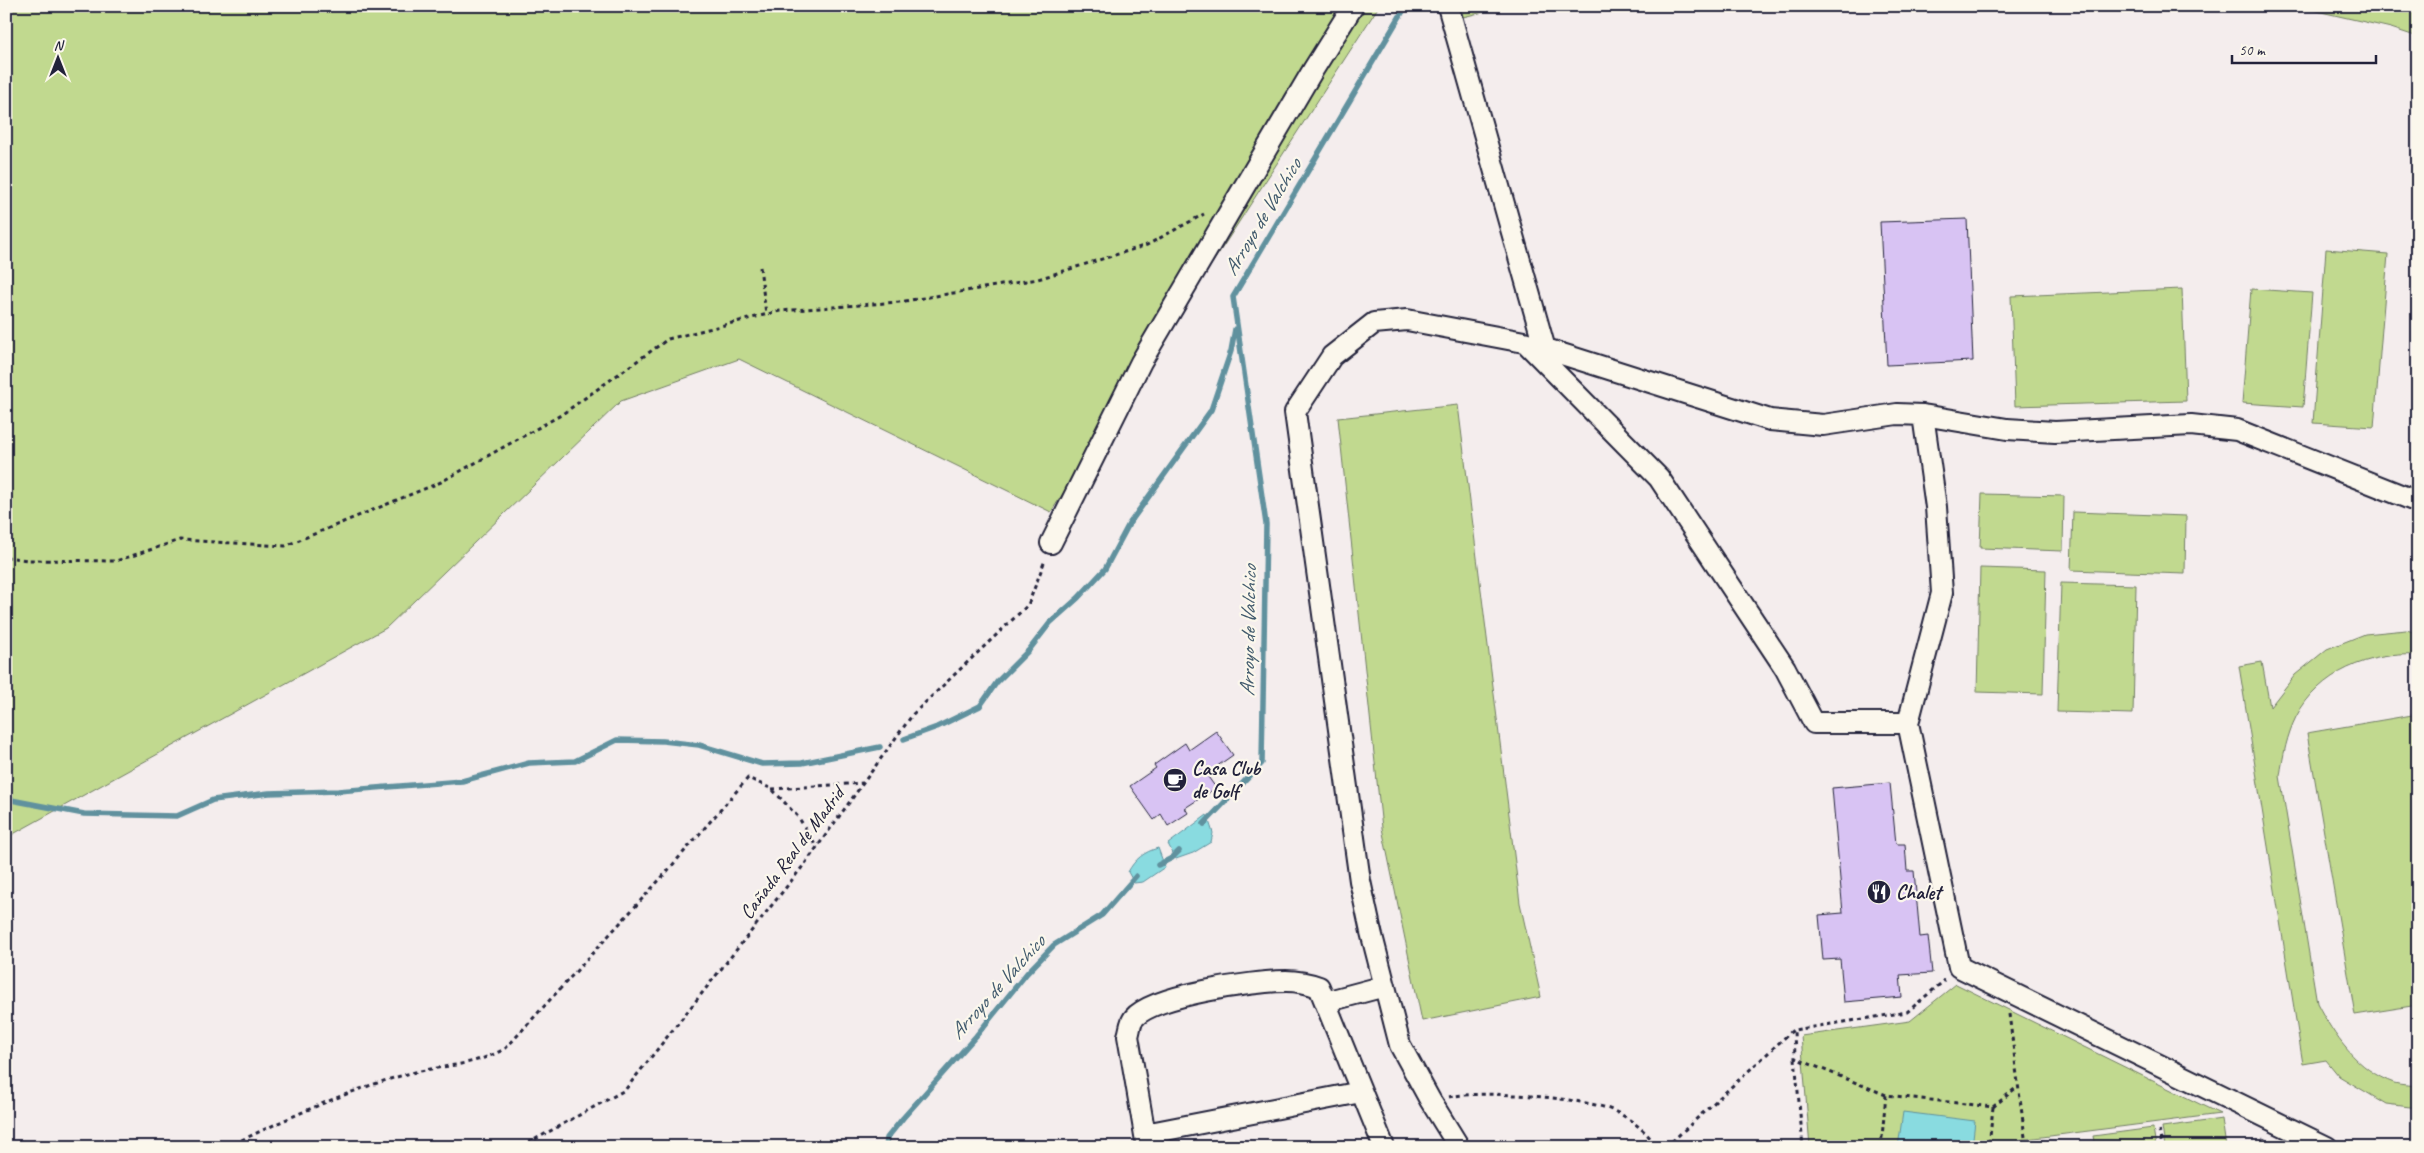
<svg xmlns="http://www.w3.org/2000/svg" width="2424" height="1153" font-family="Caveat,sans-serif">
<rect width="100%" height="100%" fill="#f4eded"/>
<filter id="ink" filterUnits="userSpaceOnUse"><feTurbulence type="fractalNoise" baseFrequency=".02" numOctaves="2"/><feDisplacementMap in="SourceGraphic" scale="10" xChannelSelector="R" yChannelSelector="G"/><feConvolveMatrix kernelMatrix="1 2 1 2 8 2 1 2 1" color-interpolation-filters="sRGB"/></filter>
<g filter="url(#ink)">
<path fill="#c1d98f" stroke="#727e65" d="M 6,6 L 1379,6 L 1051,512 L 739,359 L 621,401 L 386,628 L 6,838 Z
M 1460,6 L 1508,6 L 1463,17 Z
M 2295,6 L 2418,6 L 2418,37 L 2391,28 Z
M 2326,249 L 2388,254 L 2374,427 L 2313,423 Z
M 2182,289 L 2186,401 L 2015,406 L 2011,296 Z
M 2251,289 L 2312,293 L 2303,407 L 2242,403 Z
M 1458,405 L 1520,903 L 1541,997 L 1422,1021 L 1382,828 L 1338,418 Z
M 1982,494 L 2064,496 L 2063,551 L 1980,548 Z
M 2073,512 L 2186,516 L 2185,574 L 2071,570 Z
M 1980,568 L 2046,570 L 2043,694 L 1977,692 Z
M 2061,583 L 2136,585 L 2133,714 L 2057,712 Z
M 2406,630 L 2418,633 L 2418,655 C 2370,652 2319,672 2296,717 C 2287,735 2283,756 2280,776 L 2317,1003 C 2334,1036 2357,1070 2394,1083 C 2401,1085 2410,1085 2418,1086 L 2418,1108 L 2386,1104 L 2339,1076 L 2326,1060 L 2303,1064 L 2239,666 L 2262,662 L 2270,707 L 2295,675 L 2327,649 L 2365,634 Z
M 2418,714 L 2418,1005 L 2355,1015 L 2307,733 Z
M 1956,984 L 2220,1114 L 2019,1140 L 2019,1147 L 1810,1147 L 1801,1036 L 1910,1021 Z
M 2222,1119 L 2226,1147 L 2165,1147 L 2162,1127 Z
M 2153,1128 L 2156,1147 L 2095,1147 L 2093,1136 Z"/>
<path fill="#89dbe0" stroke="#60919e" d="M 1207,815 L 1213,833 L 1211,842 L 1193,853 L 1176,859 L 1168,844 Z
M 1158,848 L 1165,867 L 1143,882 L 1134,883 L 1128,872 C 1135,859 1144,852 1158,848 Z
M 1903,1112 L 1975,1121 L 1972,1147 L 1898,1147 Z"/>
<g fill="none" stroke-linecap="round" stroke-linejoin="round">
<path stroke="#60919e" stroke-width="5.5" d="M 904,739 L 937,727 L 980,706 L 997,682 L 1029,650 L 1050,623 L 1078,598 L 1105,569 L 1129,524 L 1211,410 L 1231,351 L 1235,329
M 6,799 L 84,814 L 177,816 L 213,800 L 269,793 L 338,791 L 462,781 L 529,763 L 575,761 L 617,740 L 663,741 L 699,745 L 762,764 L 802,763 L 880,747
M 1204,824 L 1262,763 L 1266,524 L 1233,297 L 1406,6
M 1158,865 L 1172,858 L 1179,851
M 886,1147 L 887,1138 L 903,1118 L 976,1036 L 1027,973 L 1054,945 L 1102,915 L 1136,876"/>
</g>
<path fill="#d8c3f3" stroke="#22223b" d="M 1967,219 L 1973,361 L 1887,365 L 1880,222 Z
M 1216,731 L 1233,755 L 1206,774 L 1216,788 L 1185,808 L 1188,813 L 1168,826 L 1161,814 L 1154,820 L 1130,786 L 1156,768 L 1154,765 L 1185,743 L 1189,750 Z
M 1890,783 L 1896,844 L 1905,844 L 1907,871 L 1914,871 L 1920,937 L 1928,936 L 1932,973 L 1900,975 L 1902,997 L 1844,1002 L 1840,959 L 1823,960 L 1819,915 L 1843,913 L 1832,788 Z"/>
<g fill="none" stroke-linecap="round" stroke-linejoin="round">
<g stroke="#22223b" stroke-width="24">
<path id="minor" d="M 1448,6 L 1545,349
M 1528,345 L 1659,478 L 1785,668 L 1814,723 L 1908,723
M 1923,415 L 1936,507 L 1942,593 L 1908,723 L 1959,967 L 2327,1147
M 1051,543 L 1141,362 L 1313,70 L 1353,6
M 1325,1002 L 1385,986
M 1145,1134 L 1361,1092
M 1147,1147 L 1128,1036 C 1130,1031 1130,1022 1134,1018 C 1153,995 1255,981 1286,981 C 1298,981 1308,983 1319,987 L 1384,1147
M 1459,1147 L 1430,1100 L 1400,1045 L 1371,932 L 1360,881 L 1295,412 L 1332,356 L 1374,323 L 1407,320 L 1524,342 L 1770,420 L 1823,425 L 1897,414 L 1923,415 L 2007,429 L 2055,432 L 2191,425 L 2237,430 L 2418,502"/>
</g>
<path stroke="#22223b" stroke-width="3" stroke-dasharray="4 4" stroke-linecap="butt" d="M 760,267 L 766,314
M 6,557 L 28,560 L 116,561 L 180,540 L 285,546 L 441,482 L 561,415 L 668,339 L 780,311 L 899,302 L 1038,279 L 1147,245 L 1204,214
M 772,789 L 863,783
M 2009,1014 L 2026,1145
M 1795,1058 L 1803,1147
M 1886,1095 L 1795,1058 L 1794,1030 L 1907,1012 L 1945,980
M 1449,1097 C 1481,1090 1585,1097 1614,1111 C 1633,1120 1645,1131 1658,1147
M 1993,1107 L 2017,1087
M 2159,1130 L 2162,1147
M 227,1147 C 286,1119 347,1090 411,1073 C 444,1065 475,1066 506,1048 L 663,876 L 748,778 L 772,789 L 799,818 L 817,848
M 521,1147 L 625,1090 L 807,861 L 913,714 L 1028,605 L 1045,560
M 1666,1147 L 1793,1030
M 1881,1147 L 1886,1095 L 1993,1107 L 1989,1147
M 2263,1147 L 2264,1138"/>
<use href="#minor" stroke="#fbf7ec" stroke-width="20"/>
</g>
</g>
<defs>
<g id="cafe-disc" transform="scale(1.25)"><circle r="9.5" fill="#22223b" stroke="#fbf7ec"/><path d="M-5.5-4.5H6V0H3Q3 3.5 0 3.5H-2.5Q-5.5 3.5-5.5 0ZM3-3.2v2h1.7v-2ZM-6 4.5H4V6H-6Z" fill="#fff"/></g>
<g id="restaurant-disc" transform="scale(1.25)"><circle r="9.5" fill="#22223b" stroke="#fbf7ec"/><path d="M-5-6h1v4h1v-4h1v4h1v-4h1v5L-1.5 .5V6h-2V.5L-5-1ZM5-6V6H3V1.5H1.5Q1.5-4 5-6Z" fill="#fff"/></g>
</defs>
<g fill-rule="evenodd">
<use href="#cafe-disc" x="1175" y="780"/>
<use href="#restaurant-disc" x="1879" y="892"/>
</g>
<g text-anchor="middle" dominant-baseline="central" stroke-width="4.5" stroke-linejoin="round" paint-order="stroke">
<g font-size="20" font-weight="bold" fill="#22223b" stroke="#fbf7ec" text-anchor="start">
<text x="1192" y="768">Casa Club<tspan x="1192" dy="23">de Golf</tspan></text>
<text x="1896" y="892">Chalet</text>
</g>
<g font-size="20" fill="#22223b" stroke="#fbf7ec">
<text transform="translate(792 853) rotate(-53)">Cañada Real de Madrid</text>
</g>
<g font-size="21" font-style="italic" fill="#415a6d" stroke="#fbf7ec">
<text transform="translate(1262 217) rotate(-59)">Arroyo de Valchico</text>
<text transform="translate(1248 631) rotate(-89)">Arroyo de Valchico</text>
<text transform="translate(997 987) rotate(-48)">Arroyo de Valchico</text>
</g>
</g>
<rect width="2424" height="1153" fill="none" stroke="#fbf7ec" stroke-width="25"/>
<rect x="12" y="12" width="2399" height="1128" fill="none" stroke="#22223b" stroke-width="2" filter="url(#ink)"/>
<g transform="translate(58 58)" stroke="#fbf7ec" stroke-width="4" paint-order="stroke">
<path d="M0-4L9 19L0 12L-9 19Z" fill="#22223b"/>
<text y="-8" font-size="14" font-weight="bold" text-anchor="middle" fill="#22223b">N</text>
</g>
<path d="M2232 55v8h144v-8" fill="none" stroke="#22223b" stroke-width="2.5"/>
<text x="2239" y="55" font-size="15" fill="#22223b" stroke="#fbf7ec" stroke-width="4" paint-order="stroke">50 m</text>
</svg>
